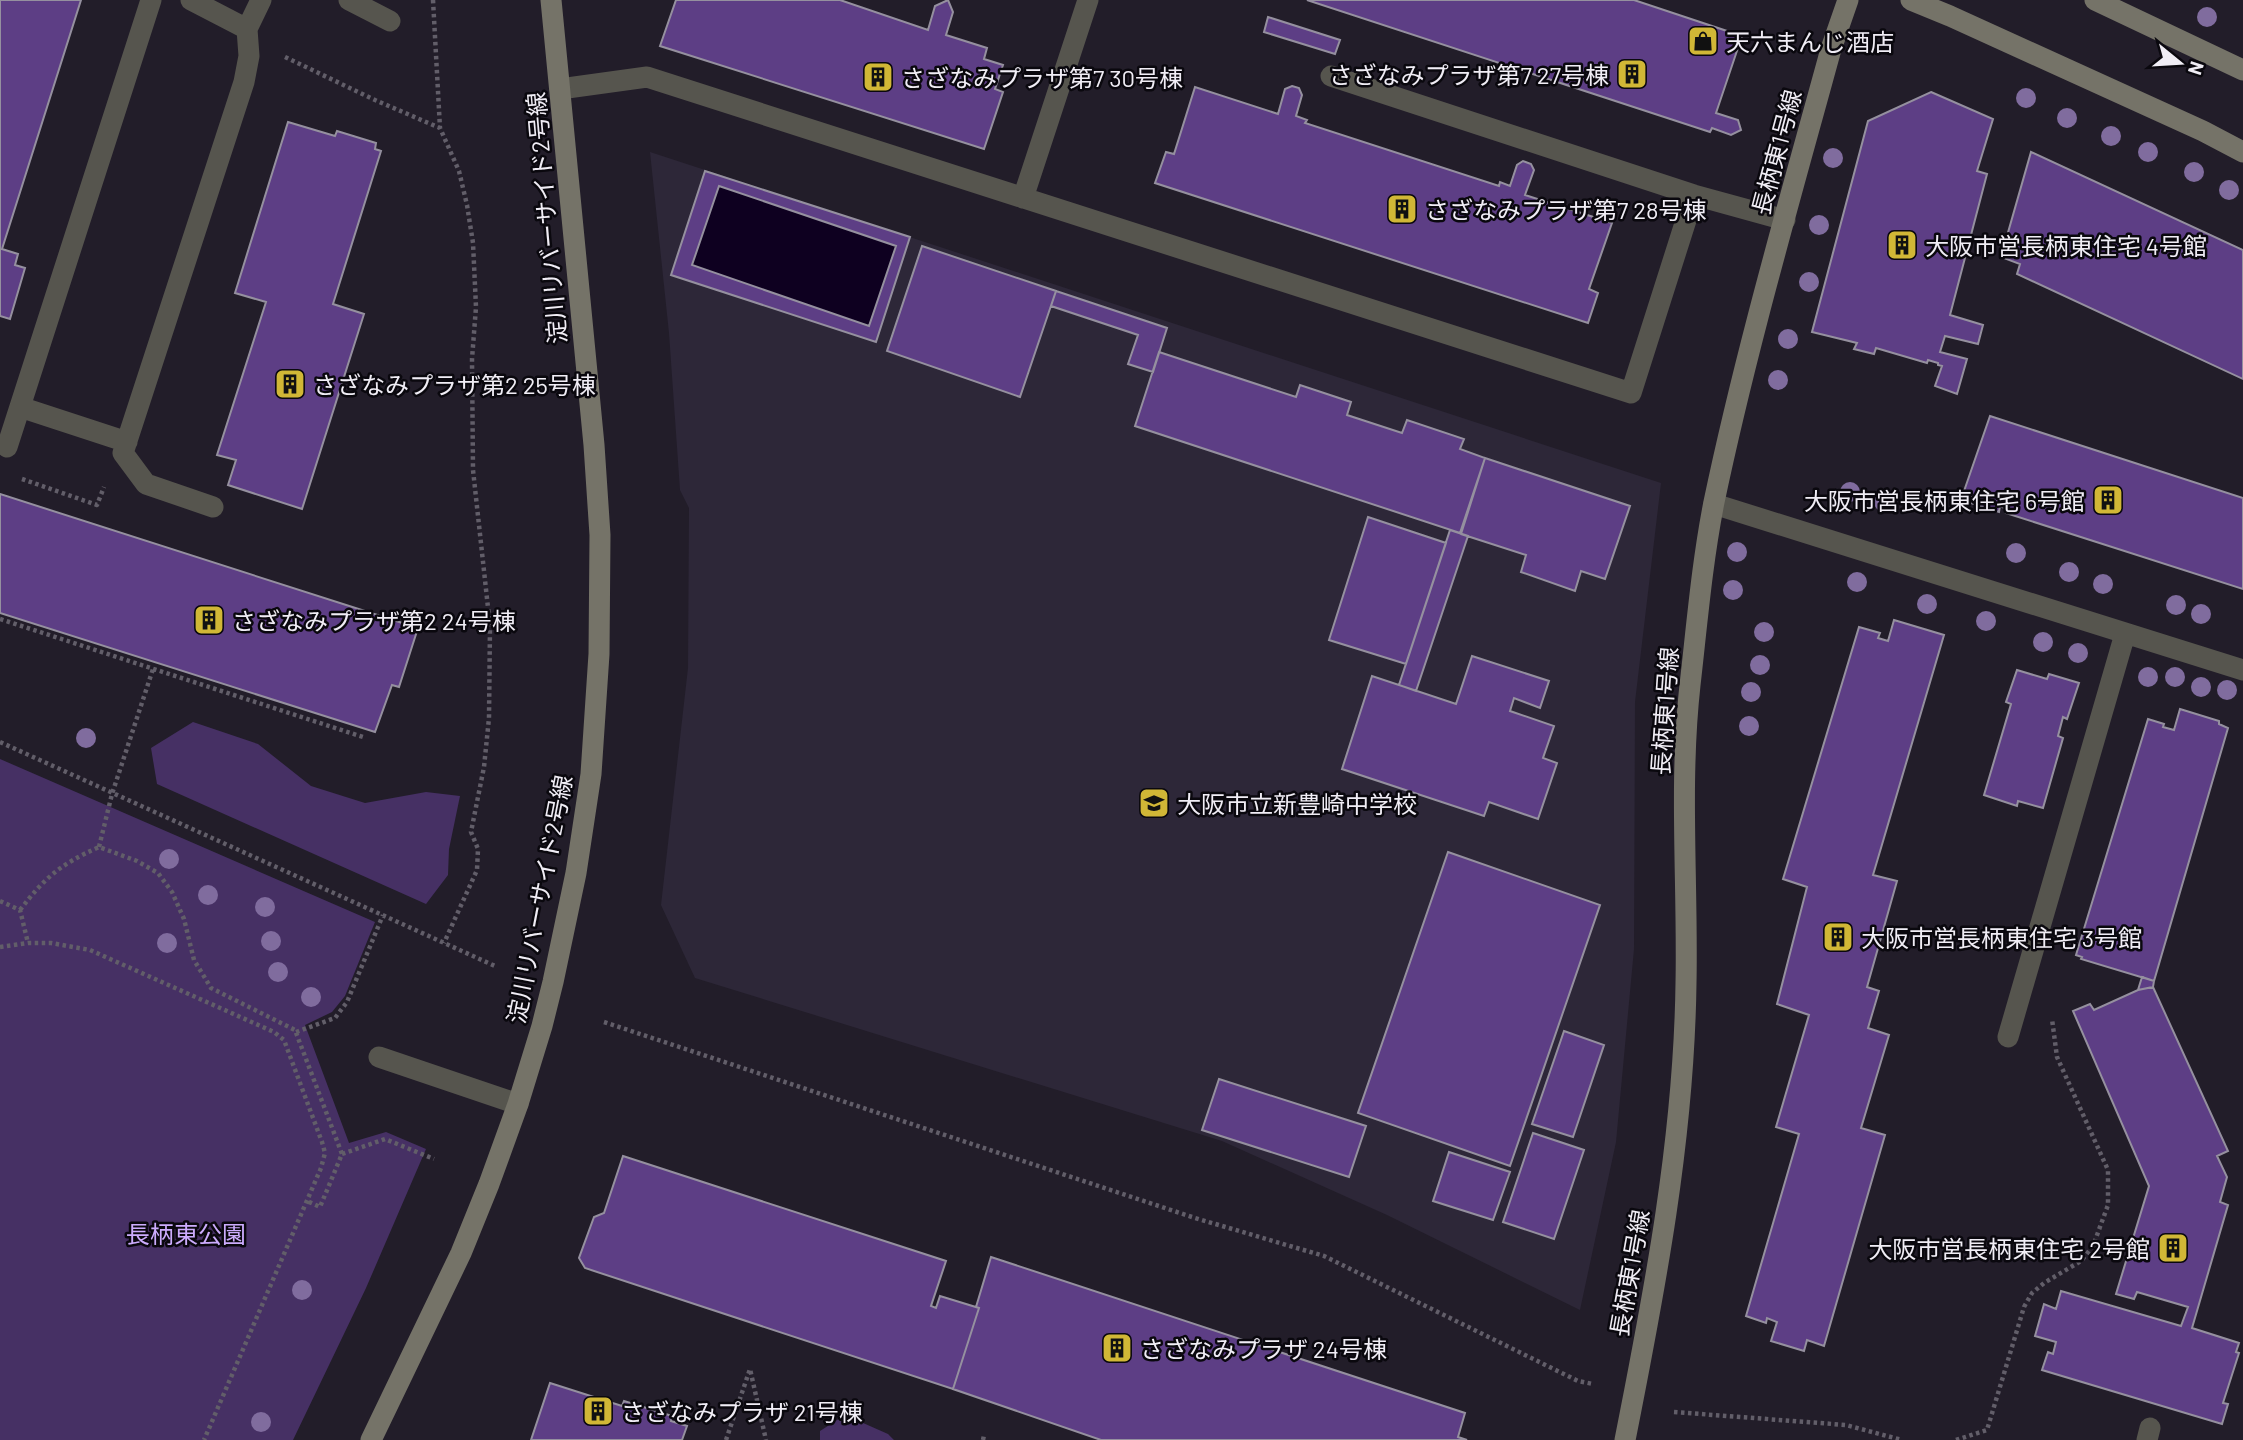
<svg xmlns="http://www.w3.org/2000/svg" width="2243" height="1440" font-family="Barlow,'Noto Sans JP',sans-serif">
<rect width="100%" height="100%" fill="#221d29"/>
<path fill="#2d2738" d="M 650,152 L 1661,483 L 1635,702 L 1634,949 L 1616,1142 L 1580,1310 L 1387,1215 L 1222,1141 L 695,978 L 661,905 L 688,668 L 689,508 L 680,490 L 669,333 Z"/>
<path fill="#463064" d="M 193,722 L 258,744 L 311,786 L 365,803 L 426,792 L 460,796 L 449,849 L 448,875 L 426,904 L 157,784 L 151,748 Z
M 0,759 L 375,922 L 345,996 L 332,1012 L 305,1025 L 349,1143 L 386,1132 L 426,1149 L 366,1288 L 293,1440 L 0,1440 Z
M 845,1415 L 888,1434 L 894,1440 L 820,1440 L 820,1431 Z"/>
<path fill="#0e0020" d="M 719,186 L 896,246 L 869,326 L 692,265 Z"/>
<path fill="#5d3e85" stroke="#95909f" stroke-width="2" fill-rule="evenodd" d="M 0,0 L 81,0 L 2,249 L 18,254 L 15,265 L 25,268 L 10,319 L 0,316 Z
M 676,0 L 840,0 L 928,30 L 935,6 L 948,0 L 953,12 L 946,35 L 987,48 L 984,59 L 1003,65 L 995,89 L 1003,92 L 984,149 L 660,46 Z
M 1307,0 L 1634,0 L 1742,36 L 1716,113 L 1738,120 L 1741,130 L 1731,135 L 1712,128 L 1710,132 Z
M 1268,17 L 1340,40 L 1335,54 L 1264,32 Z
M 1292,86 L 1299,88 L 1302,95 L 1296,116 L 1307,120 L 1305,123 L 1499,186 L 1500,182 L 1510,186 L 1517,165 L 1523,161 L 1531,164 L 1534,170 L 1525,195 L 1612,223 L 1589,289 L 1598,293 L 1588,323 L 1155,183 L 1166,152 L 1174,154 L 1195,87 L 1278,114 L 1285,89 Z
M 1931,92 L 1993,119 L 1977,171 L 1987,174 L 1950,315 L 1983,325 L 1978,344 L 1945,336 L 1940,352 L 1967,359 L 1957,394 L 1935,386 L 1942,366 L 1938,365 L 1938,363 L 1928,360 L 1927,363 L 1876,348 L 1874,354 L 1854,349 L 1857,343 L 1812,332 L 1868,121 Z
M 288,122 L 335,136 L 337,131 L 376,143 L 375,149 L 381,151 L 333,304 L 364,314 L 302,509 L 228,485 L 236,460 L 217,455 L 266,302 L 235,293 Z
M 2031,152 L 2243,250 L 2243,379 L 2017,274 L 2020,264 L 2001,257 Z
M 705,171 L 910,237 L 876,342 L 671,275 ZM 719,186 L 896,246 L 869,326 L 692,265 Z
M 922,246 L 1056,291 L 1020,397 L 887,351 Z
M 1056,291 L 1167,328 L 1153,372 L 1128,364 L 1138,335 L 1051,306 Z
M 1159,352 L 1296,397 L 1300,385 L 1351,402 L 1347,415 L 1402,433 L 1407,420 L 1464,439 L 1460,449 L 1485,458 L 1460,533 L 1135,426 Z
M 1990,416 L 2243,498 L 2243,589 L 2006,513 L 2007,509 L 2000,506 L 1999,512 L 1971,503 L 1973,497 L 1963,494 Z
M 1485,458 L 1630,506 L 1605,579 L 1581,571 L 1575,591 L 1521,572 L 1526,555 L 1461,534 Z
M 0,494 L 418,628 L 399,687 L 392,685 L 375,732 L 0,613 Z
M 1368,517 L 1446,543 L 1406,664 L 1329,640 Z
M 1450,530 L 1468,536 L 1416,691 L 1399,685 Z
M 1894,620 L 1944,635 L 1873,875 L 1897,881 L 1867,987 L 1879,991 L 1868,1028 L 1889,1035 L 1861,1128 L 1885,1135 L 1824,1346 L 1807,1340 L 1804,1351 L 1771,1341 L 1777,1322 L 1767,1318 L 1766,1323 L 1746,1316 L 1799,1134 L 1776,1127 L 1809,1015 L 1777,1004 L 1807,887 L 1783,879 L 1859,627 L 1880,633 L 1878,638 L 1888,641 Z
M 1472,656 L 1549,681 L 1540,708 L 1514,698 L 1510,711 L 1554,726 L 1543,758 L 1557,763 L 1538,819 L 1489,802 L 1484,816 L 1342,769 L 1372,676 L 1456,704 Z
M 2017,670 L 2047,679 L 2049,674 L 2079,683 L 2067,719 L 2063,717 L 2058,736 L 2063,738 L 2043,808 L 2018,801 L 2017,806 L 1984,795 L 2011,704 L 2006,702 Z
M 2180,709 L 2219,721 L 2219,724 L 2228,728 L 2154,981 L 2081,959 L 2082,957 L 2076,955 L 2148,719 L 2164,724 L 2163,727 L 2174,730 Z
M 1448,852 L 1600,905 L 1510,1166 L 1358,1113 Z
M 2142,977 L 2154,981 L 2153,987 L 2138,990 Z
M 2153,987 L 2228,1151 L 2217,1156 L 2227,1177 L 2220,1202 L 2228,1205 L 2192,1328 L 2239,1343 L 2236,1352 L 2239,1353 L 2223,1403 L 2228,1404 L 2222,1424 L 2042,1370 L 2048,1352 L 2053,1354 L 2056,1342 L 2035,1336 L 2044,1304 L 2056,1309 L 2061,1291 L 2181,1326 L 2188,1307 L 2137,1292 L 2134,1299 L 2116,1294 L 2149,1186 L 2073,1011 L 2090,1004 L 2094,1010 L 2138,990 Z
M 1564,1031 L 1604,1045 L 1573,1137 L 1532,1124 Z
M 1219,1079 L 1366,1126 L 1349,1177 L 1202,1130 Z
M 1533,1133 L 1584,1150 L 1554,1239 L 1503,1222 Z
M 1449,1152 L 1510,1172 L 1493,1220 L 1433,1201 Z
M 623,1156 L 946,1261 L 931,1306 L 936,1308 L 940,1296 L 979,1308 L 953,1389 L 585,1268 L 579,1258 L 594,1217 L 604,1213 Z
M 991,1257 L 1465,1413 L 1458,1437 L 1467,1440 L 1101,1440 L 953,1389 L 979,1308 L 976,1307 Z
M 550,1383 L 622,1406 L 624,1401 L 672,1416 L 671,1421 L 687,1426 L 682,1440 L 531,1440 Z"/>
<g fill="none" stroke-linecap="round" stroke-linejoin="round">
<path stroke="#625e69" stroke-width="4.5" stroke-dasharray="3.5 3.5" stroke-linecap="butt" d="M 433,0 L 440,128 L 459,171 L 467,205 L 473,243 L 476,307 L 472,359 L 473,470 L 490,626 L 489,718 L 484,767 L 471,832 L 478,849 L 477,870 L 444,943
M 285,57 L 375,100 L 440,128
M 22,479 L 97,505 L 104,487
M 0,619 L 363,737
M 0,742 L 495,966
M 99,847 L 112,794 L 153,669
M 0,901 L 20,910 L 28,943
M 20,910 C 45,877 61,864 99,847 L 137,861 L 158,873 L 172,892 L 184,919 L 194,960 L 211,988 L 295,1030 L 342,1154 L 320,1207 L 307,1201
M 0,947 L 28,943 L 51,943 L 90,950 L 274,1032 L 284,1040 L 322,1142 L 325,1153 L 321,1168 L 204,1440
M 604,1022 L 1195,1218 L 1324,1256 L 1578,1381 L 1593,1384
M 296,1032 L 335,1018 L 347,1002 L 383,915
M 342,1154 L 385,1139 L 434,1159
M 1674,1412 L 1846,1425 L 1902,1440
M 726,1440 L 750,1369 L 766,1440
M 983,1440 L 984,1435
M 1956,1440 L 1987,1430 L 2024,1307 L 2032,1293 L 2044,1283 L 2081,1261 L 2093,1246 L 2108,1205 L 2108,1170 L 2057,1057 L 2052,1019"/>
<path stroke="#56554e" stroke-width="21" d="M 191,0 L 247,29
M 349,0 L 390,21
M 1331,76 L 1694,195 L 1785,220
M 560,89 L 647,77 L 1631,393 L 1694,195
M 1023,198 L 1088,0
M 20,407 L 127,442
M 7,447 L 151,0
M 1714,504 L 2243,670
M 213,507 L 146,484 L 123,453 L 244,82 L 249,56 L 247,29 L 261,0
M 2008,1037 L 2125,634
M 379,1057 L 518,1104
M 2147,1440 L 2150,1428"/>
<path stroke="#757368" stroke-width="21" d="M 1911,0 L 1950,16 L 2203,131 L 2243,152
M 2095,0 L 2243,70
M 371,1440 L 461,1253 L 489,1184 L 518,1104 L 542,1026 L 553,982 L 576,873 L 591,774 L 599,654 L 600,535 L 594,445 L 551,0
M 1625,1440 C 1655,1289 1684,1138 1686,983 C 1688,884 1679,784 1690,685 C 1697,624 1702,563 1714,502 C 1746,350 1790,199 1831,49 L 1848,0"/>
</g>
<g fill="#806c9e">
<circle cx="2207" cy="17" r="10"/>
<circle cx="2026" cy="98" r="10"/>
<circle cx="2067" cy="118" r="10"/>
<circle cx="2111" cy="136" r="10"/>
<circle cx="2148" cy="152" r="10"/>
<circle cx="1833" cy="158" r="10"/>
<circle cx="2194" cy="172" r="10"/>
<circle cx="2229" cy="190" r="10"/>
<circle cx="1819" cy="225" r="10"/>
<circle cx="1809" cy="282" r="10"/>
<circle cx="1788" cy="339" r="10"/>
<circle cx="1778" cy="380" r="10"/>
<circle cx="1850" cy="492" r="10"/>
<circle cx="1884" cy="502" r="10"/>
<circle cx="1737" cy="552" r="10"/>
<circle cx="2016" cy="553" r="10"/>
<circle cx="2069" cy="572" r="10"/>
<circle cx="1857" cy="582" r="10"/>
<circle cx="2103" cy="584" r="10"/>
<circle cx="1733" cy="590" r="10"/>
<circle cx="1927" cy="604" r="10"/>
<circle cx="2176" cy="605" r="10"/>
<circle cx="2201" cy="614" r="10"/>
<circle cx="1986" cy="621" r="10"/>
<circle cx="1764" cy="632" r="10"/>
<circle cx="2043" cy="642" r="10"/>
<circle cx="2078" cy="653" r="10"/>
<circle cx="1760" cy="665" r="10"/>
<circle cx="2148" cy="677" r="10"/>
<circle cx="2175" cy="677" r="10"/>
<circle cx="2201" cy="687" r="10"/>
<circle cx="2227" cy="690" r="10"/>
<circle cx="1751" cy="692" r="10"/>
<circle cx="1749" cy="726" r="10"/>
<circle cx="86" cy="738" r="10"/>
<circle cx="169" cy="859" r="10"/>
<circle cx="208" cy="895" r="10"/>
<circle cx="265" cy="907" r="10"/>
<circle cx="271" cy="941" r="10"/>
<circle cx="167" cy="943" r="10"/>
<circle cx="278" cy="972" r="10"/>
<circle cx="311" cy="997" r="10"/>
<circle cx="302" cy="1290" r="10"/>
<circle cx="261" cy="1422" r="10"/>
</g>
<defs>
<g id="shop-square" transform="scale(1.575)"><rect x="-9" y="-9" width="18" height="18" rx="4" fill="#d1b736" stroke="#0a080e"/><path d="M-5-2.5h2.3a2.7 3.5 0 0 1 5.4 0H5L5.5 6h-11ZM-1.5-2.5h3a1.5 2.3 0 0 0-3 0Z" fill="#111"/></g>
<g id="building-square" transform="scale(1.575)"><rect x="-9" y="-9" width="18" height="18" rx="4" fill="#d1b736" stroke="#0a080e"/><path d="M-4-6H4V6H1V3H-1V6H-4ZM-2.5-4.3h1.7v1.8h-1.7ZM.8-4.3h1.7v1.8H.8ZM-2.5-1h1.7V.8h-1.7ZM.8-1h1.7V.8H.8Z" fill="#111"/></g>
<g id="school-square" transform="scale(1.575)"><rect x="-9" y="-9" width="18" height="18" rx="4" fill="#d1b736" stroke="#0a080e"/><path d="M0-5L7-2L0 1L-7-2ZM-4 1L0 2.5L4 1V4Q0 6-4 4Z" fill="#111"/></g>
</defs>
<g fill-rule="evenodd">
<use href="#shop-square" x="1703" y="41"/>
<use href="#building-square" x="1632" y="74"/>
<use href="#building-square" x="878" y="77"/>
<use href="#building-square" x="1402" y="209"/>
<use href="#building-square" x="1902" y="245"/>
<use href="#building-square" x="290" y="384"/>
<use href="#building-square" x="2108" y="500"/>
<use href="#building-square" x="209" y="620"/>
<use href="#school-square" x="1154" y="803"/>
<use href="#building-square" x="1838" y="937"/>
<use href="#building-square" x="2173" y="1248"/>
<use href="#building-square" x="1117" y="1348"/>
<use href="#building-square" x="598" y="1411"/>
</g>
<g text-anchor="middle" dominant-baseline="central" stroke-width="5" stroke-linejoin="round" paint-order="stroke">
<g font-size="24" fill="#f0edf5" stroke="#0a080e" text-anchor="start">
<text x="1726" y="41">天六まんじ酒店</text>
<text x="1609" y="74" text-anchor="end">さざなみプラザ第7 27号棟</text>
<text x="901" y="77">さざなみプラザ第7 30号棟</text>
<text x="1425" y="209">さざなみプラザ第7 28号棟</text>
<text x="1925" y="245">大阪市営長柄東住宅 4号館</text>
<text x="313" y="384">さざなみプラザ第2 25号棟</text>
<text x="2085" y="500" text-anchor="end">大阪市営長柄東住宅 6号館</text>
<text x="232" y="620">さざなみプラザ第2 24号棟</text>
<text x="1177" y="803">大阪市立新豊崎中学校</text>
<text x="1861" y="937">大阪市営長柄東住宅 3号館</text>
<text x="2150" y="1248" text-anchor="end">大阪市営長柄東住宅 2号館</text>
<text x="1140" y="1348">さざなみプラザ 24号棟</text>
<text x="621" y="1411">さざなみプラザ 21号棟</text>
</g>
<g font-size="24" fill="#f0edf5" stroke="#0a080e">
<text transform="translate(1776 152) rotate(-75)">長柄東1号線</text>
<text transform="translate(546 218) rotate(-95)">淀川リバーサイド2号線</text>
<text transform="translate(1664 711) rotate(-86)">長柄東1号線</text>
<text transform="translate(539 899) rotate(-79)">淀川リバーサイド2号線</text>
<text transform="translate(1629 1273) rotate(-80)">長柄東1号線</text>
</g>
<g font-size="24" fill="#ccacfd" stroke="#0a080e">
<text x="186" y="1233">長柄東公園</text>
</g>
</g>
<g transform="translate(2180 63) rotate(108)" stroke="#0a080e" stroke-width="5" paint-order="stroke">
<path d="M0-5L12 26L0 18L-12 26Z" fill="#f0edf5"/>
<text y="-10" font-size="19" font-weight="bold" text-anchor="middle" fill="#f0edf5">N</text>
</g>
</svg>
